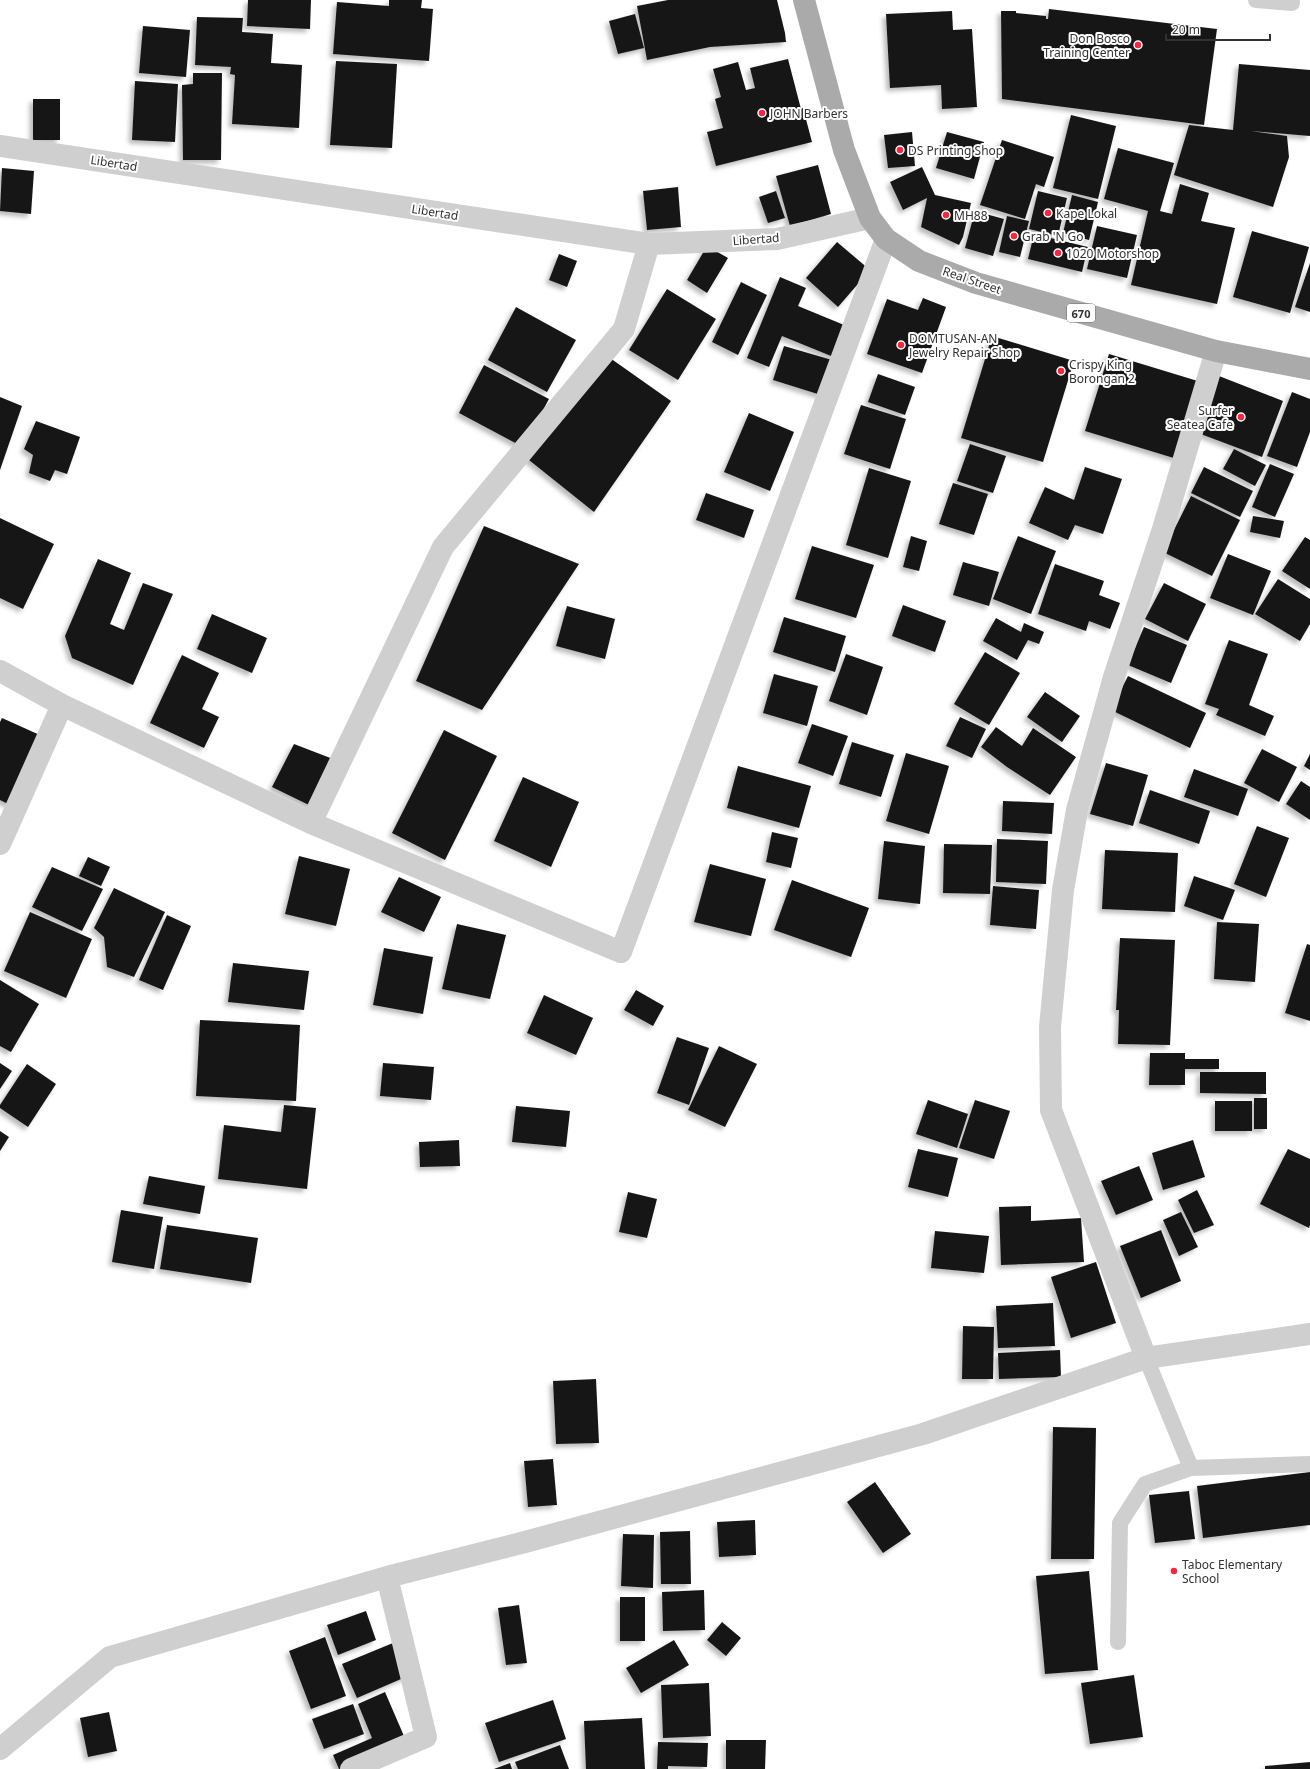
<svg xmlns="http://www.w3.org/2000/svg" width="1310" height="1769" font-family="'Noto Sans',sans-serif">
<defs>
<filter id="shadow"><feDropShadow dx="-3.5" dy="3.5" stdDeviation="2" flood-color="#0004"/></filter>
</defs>
<rect width="100%" height="100%" fill="#fff"/>
<path fill="#191919" filter="url(#shadow)" d="M 248,0 L 311,0 L 310,29 L 247,26 Z
M 389,0 L 422,0 L 421,8 L 433,9 L 429,61 L 333,54 L 337,2 L 389,6 Z
M 668,0 L 777,0 L 785,33 L 786,42 L 710,47 L 647,60 L 637,6 Z
M 1049,9 L 1217,29 L 1204,125 L 1002,99 L 1001,11 L 1016,11 L 1016,13 L 1046,16 L 1046,19 L 1048,19 Z
M 952,11 L 953,30 L 972,29 L 977,107 L 942,109 L 941,85 L 890,88 L 886,14 Z
M 635,14 L 644,48 L 618,54 L 609,21 Z
M 197,17 L 243,18 L 242,32 L 273,34 L 271,63 L 302,65 L 299,128 L 232,124 L 235,75 L 230,74 L 231,67 L 195,65 Z
M 143,26 L 190,30 L 186,77 L 139,73 Z
M 788,59 L 801,109 L 803,108 L 812,142 L 716,166 L 707,132 L 723,128 L 715,99 L 721,97 L 713,69 L 738,62 L 746,90 L 755,88 L 750,68 Z
M 336,61 L 397,64 L 392,148 L 330,145 Z
M 1239,64 L 1310,70 L 1310,136 L 1251,131 L 1287,136 L 1289,157 L 1273,207 L 1174,175 L 1189,125 L 1233,130 Z
M 193,73 L 222,73 L 221,160 L 183,160 L 182,85 L 193,84 Z
M 135,81 L 178,84 L 175,142 L 132,140 Z
M 33,99 L 60,99 L 60,140 L 33,140 Z
M 1071,115 L 1116,126 L 1098,199 L 1053,188 Z
M 912,132 L 915,166 L 888,168 L 884,135 Z
M 947,132 L 984,142 L 974,179 L 936,168 Z
M 1002,140 L 1054,157 L 1044,187 L 1036,184 L 1025,219 L 980,205 Z
M 1118,148 L 1174,163 L 1160,211 L 1172,214 L 1180,184 L 1209,193 L 1201,221 L 1235,228 L 1217,304 L 1131,285 L 1148,211 L 1104,199 Z
M 818,165 L 831,214 L 790,226 L 776,176 Z
M 922,167 L 935,195 L 971,203 L 963,237 L 959,245 L 921,227 L 927,198 L 903,210 L 890,182 Z
M 2,168 L 34,171 L 31,214 L 0,211 Z
M 678,187 L 681,227 L 647,230 L 643,191 Z
M 776,191 L 785,218 L 768,223 L 759,197 Z
M 1038,191 L 1067,198 L 1058,236 L 1029,229 Z
M 1072,195 L 1098,202 L 1089,240 L 1063,233 Z
M 975,211 L 1004,219 L 993,256 L 965,248 Z
M 1007,216 L 1029,221 L 1020,257 L 999,252 Z
M 1097,226 L 1137,235 L 1127,278 L 1087,269 Z
M 1252,231 L 1309,247 L 1290,313 L 1233,297 Z
M 1034,234 L 1088,247 L 1082,272 L 1028,259 Z
M 837,242 L 870,270 L 838,307 L 806,278 Z
M 707,246 L 728,258 L 707,293 L 687,280 Z
M 559,254 L 577,261 L 567,287 L 549,280 Z
M 1310,263 L 1310,312 L 1295,307 Z
M 780,277 L 806,288 L 798,306 L 849,327 L 836,358 L 782,336 L 769,367 L 747,358 Z
M 741,282 L 767,295 L 738,355 L 712,342 Z
M 667,289 L 716,319 L 678,380 L 629,350 Z
M 923,298 L 946,307 L 922,373 L 867,354 L 887,299 L 918,310 Z
M 516,307 L 576,340 L 547,392 L 488,360 Z
M 992,336 L 1074,361 L 1043,462 L 961,438 Z
M 784,346 L 832,360 L 821,395 L 773,380 Z
M 1109,354 L 1201,382 L 1177,459 L 1085,431 Z
M 610,358 L 671,401 L 594,512 L 524,456 Z
M 484,365 L 549,399 L 523,447 L 459,413 Z
M 878,374 L 915,387 L 905,415 L 868,402 Z
M 1219,376 L 1283,401 L 1262,457 L 1198,433 Z
M 1292,392 L 1310,399 L 1310,432 L 1297,467 L 1267,456 Z
M 0,397 L 22,406 L 0,470 Z
M 861,405 L 906,419 L 890,469 L 844,454 Z
M 749,413 L 794,432 L 770,491 L 724,472 Z
M 36,421 L 80,437 L 67,474 L 55,470 L 50,481 L 29,473 L 33,455 L 24,449 Z
M 970,444 L 1006,456 L 993,493 L 957,481 Z
M 1234,449 L 1266,465 L 1255,486 L 1223,469 Z
M 1270,464 L 1294,474 L 1275,517 L 1252,507 Z
M 1085,467 L 1122,479 L 1103,534 L 1075,525 L 1068,540 L 1029,523 L 1045,487 L 1074,500 Z
M 1204,467 L 1253,491 L 1240,517 L 1191,493 Z
M 869,468 L 911,481 L 888,558 L 846,545 Z
M 953,483 L 988,494 L 974,535 L 939,524 Z
M 706,493 L 754,510 L 744,538 L 696,520 Z
M 1191,496 L 1240,520 L 1212,576 L 1163,552 Z
M 1253,516 L 1284,521 L 1280,538 L 1250,532 Z
M 0,518 L 54,544 L 23,609 L 0,598 Z
M 484,526 L 579,564 L 482,710 L 416,681 Z
M 911,536 L 927,541 L 919,571 L 903,567 Z
M 1018,536 L 1056,551 L 1031,614 L 993,599 Z
M 1305,537 L 1310,540 L 1310,589 L 1282,571 Z
M 812,546 L 874,565 L 856,618 L 795,599 Z
M 1228,554 L 1271,571 L 1253,615 L 1210,598 Z
M 98,559 L 131,573 L 110,624 L 124,630 L 143,583 L 173,594 L 133,685 L 72,658 L 65,636 Z
M 963,562 L 999,572 L 989,606 L 953,595 Z
M 1055,564 L 1104,581 L 1099,595 L 1120,603 L 1110,629 L 1089,621 L 1086,631 L 1038,614 Z
M 1278,579 L 1310,599 L 1310,624 L 1300,641 L 1255,614 Z
M 1164,583 L 1206,604 L 1188,641 L 1145,619 Z
M 903,605 L 946,621 L 935,652 L 892,636 Z
M 567,606 L 615,619 L 605,659 L 556,646 Z
M 212,614 L 267,638 L 252,673 L 197,649 Z
M 784,617 L 846,636 L 835,672 L 773,652 Z
M 996,618 L 1021,632 L 1024,623 L 1044,632 L 1039,644 L 1028,640 L 1017,660 L 983,641 Z
M 1144,627 L 1187,645 L 1171,683 L 1128,665 Z
M 1229,640 L 1268,654 L 1249,705 L 1274,716 L 1265,736 L 1216,715 L 1219,709 L 1205,704 Z
M 985,652 L 1020,673 L 989,725 L 954,704 Z
M 846,654 L 883,667 L 867,715 L 829,701 Z
M 182,655 L 219,673 L 202,709 L 219,717 L 204,748 L 150,723 Z
M 774,674 L 818,686 L 807,726 L 763,713 Z
M 1128,676 L 1206,713 L 1190,748 L 1111,710 Z
M 1045,692 L 1080,716 L 1062,742 L 1027,717 Z
M 960,717 L 986,729 L 972,758 L 946,746 Z
M 2,718 L 42,736 L 10,805 L 0,800 L 0,722 Z
M 812,724 L 848,736 L 833,776 L 798,763 Z
M 996,727 L 1022,746 L 1033,728 L 1076,757 L 1050,795 L 1007,767 L 981,747 Z
M 444,730 L 497,756 L 445,860 L 392,833 Z
M 852,742 L 894,755 L 881,797 L 839,784 Z
M 294,744 L 333,759 L 315,808 L 272,787 Z
M 1262,749 L 1297,767 L 1279,802 L 1244,783 Z
M 906,753 L 949,766 L 929,834 L 886,821 Z
M 1310,754 L 1310,770 L 1304,766 Z
M 1106,763 L 1148,775 L 1133,826 L 1090,814 Z
M 738,766 L 811,786 L 799,828 L 727,808 Z
M 1194,769 L 1248,789 L 1238,816 L 1184,797 Z
M 523,777 L 579,802 L 551,867 L 494,841 Z
M 1301,781 L 1310,787 L 1310,820 L 1286,804 Z
M 1150,790 L 1210,811 L 1199,844 L 1139,823 Z
M 1003,801 L 1054,803 L 1052,834 L 1002,831 Z
M 1257,826 L 1289,838 L 1266,897 L 1234,884 Z
M 772,832 L 798,838 L 791,868 L 766,862 Z
M 997,839 L 1048,841 L 1046,884 L 996,882 Z
M 884,841 L 925,846 L 920,904 L 878,899 Z
M 944,844 L 992,845 L 990,894 L 943,893 Z
M 1105,850 L 1178,853 L 1175,912 L 1102,909 Z
M 299,856 L 350,869 L 336,926 L 285,914 Z
M 88,857 L 110,867 L 101,886 L 79,876 Z
M 710,864 L 766,879 L 751,936 L 694,922 Z
M 52,867 L 103,889 L 82,931 L 32,907 Z
M 1194,876 L 1235,890 L 1223,920 L 1184,906 Z
M 399,877 L 441,897 L 424,932 L 381,912 Z
M 792,880 L 869,908 L 851,957 L 774,930 Z
M 993,886 L 1039,890 L 1036,929 L 990,925 Z
M 114,888 L 165,912 L 134,977 L 107,967 L 104,937 L 94,928 Z
M 30,912 L 92,939 L 66,998 L 4,971 Z
M 167,915 L 191,926 L 163,990 L 139,980 Z
M 1217,922 L 1259,924 L 1255,982 L 1214,979 Z
M 457,924 L 506,935 L 490,999 L 442,989 Z
M 1120,938 L 1175,940 L 1170,1045 L 1118,1044 L 1119,1010 L 1116,1010 Z
M 1307,944 L 1310,945 L 1310,1021 L 1285,1013 Z
M 384,948 L 433,957 L 423,1014 L 373,1005 Z
M 233,963 L 309,971 L 304,1010 L 228,1002 Z
M 0,980 L 39,1004 L 11,1052 L 0,1046 Z
M 636,990 L 664,1006 L 653,1026 L 624,1010 Z
M 544,995 L 593,1018 L 576,1055 L 527,1033 Z
M 200,1020 L 300,1025 L 296,1101 L 196,1096 Z
M 677,1037 L 709,1048 L 689,1105 L 657,1093 Z
M 719,1046 L 757,1064 L 725,1127 L 688,1110 Z
M 1150,1053 L 1185,1053 L 1185,1059 L 1219,1059 L 1219,1069 L 1185,1069 L 1185,1085 L 1149,1085 Z
M 0,1063 L 12,1071 L 0,1089 Z
M 383,1063 L 434,1067 L 431,1100 L 380,1096 Z
M 27,1064 L 56,1084 L 28,1127 L 0,1108 L 0,1105 Z
M 1200,1072 L 1266,1072 L 1266,1094 L 1200,1093 Z
M 1254,1098 L 1267,1098 L 1267,1129 L 1254,1129 Z
M 928,1100 L 968,1114 L 957,1148 L 916,1134 Z
M 975,1100 L 1010,1111 L 994,1159 L 959,1148 Z
M 1215,1101 L 1252,1101 L 1252,1131 L 1215,1131 Z
M 284,1105 L 316,1108 L 307,1189 L 218,1179 L 224,1125 L 281,1132 Z
M 516,1106 L 570,1111 L 566,1147 L 512,1142 Z
M 0,1131 L 9,1137 L 0,1151 Z
M 459,1140 L 460,1166 L 420,1167 L 419,1142 Z
M 1193,1140 L 1205,1177 L 1163,1190 L 1152,1153 Z
M 918,1149 L 958,1158 L 948,1197 L 908,1187 Z
M 1288,1149 L 1310,1159 L 1310,1225 L 1309,1228 L 1260,1204 Z
M 1139,1166 L 1153,1200 L 1116,1215 L 1101,1181 Z
M 149,1176 L 205,1186 L 200,1214 L 143,1204 Z
M 1197,1190 L 1214,1225 L 1194,1233 L 1178,1200 Z
M 628,1192 L 657,1199 L 647,1238 L 619,1232 Z
M 1031,1206 L 1031,1221 L 1081,1218 L 1084,1262 L 1001,1265 L 999,1207 Z
M 121,1210 L 163,1217 L 154,1269 L 112,1262 Z
M 1181,1212 L 1198,1247 L 1179,1256 L 1163,1220 Z
M 167,1225 L 258,1238 L 251,1283 L 160,1269 Z
M 1161,1230 L 1181,1281 L 1141,1298 L 1120,1246 Z
M 935,1231 L 989,1236 L 984,1273 L 931,1268 Z
M 1096,1262 L 1116,1323 L 1071,1338 L 1051,1277 Z
M 1053,1303 L 1055,1346 L 998,1348 L 996,1306 Z
M 963,1326 L 994,1327 L 993,1379 L 962,1379 Z
M 1060,1350 L 1061,1377 L 999,1379 L 998,1353 Z
M 596,1379 L 599,1443 L 556,1444 L 553,1381 Z
M 1053,1427 L 1096,1428 L 1094,1559 L 1051,1559 Z
M 553,1459 L 557,1505 L 528,1507 L 524,1461 Z
M 1310,1472 L 1310,1525 L 1203,1538 L 1197,1486 Z
M 875,1482 L 911,1534 L 883,1553 L 847,1502 Z
M 1189,1491 L 1195,1539 L 1155,1543 L 1149,1495 Z
M 755,1520 L 756,1555 L 719,1557 L 717,1522 Z
M 690,1531 L 691,1584 L 661,1584 L 660,1532 Z
M 623,1534 L 654,1535 L 653,1588 L 621,1586 Z
M 1089,1571 L 1098,1670 L 1045,1674 L 1036,1576 Z
M 704,1590 L 705,1630 L 663,1631 L 662,1592 Z
M 620,1597 L 645,1597 L 645,1641 L 620,1641 Z
M 519,1605 L 527,1663 L 506,1665 L 498,1608 Z
M 366,1611 L 376,1640 L 338,1655 L 327,1625 Z
M 722,1622 L 741,1638 L 726,1656 L 707,1640 Z
M 325,1637 L 346,1696 L 311,1709 L 289,1651 Z
M 674,1640 L 689,1665 L 641,1693 L 626,1668 Z
M 393,1643 L 408,1676 L 357,1698 L 342,1664 Z
M 1134,1675 L 1143,1737 L 1090,1744 L 1081,1683 Z
M 709,1683 L 711,1736 L 663,1738 L 661,1685 Z
M 385,1692 L 410,1750 L 368,1769 L 339,1769 L 333,1755 L 372,1738 L 358,1704 Z
M 553,1700 L 566,1739 L 499,1762 L 485,1723 Z
M 353,1704 L 364,1734 L 324,1749 L 312,1719 Z
M 109,1712 L 117,1751 L 88,1757 L 80,1718 Z
M 642,1718 L 645,1769 L 586,1769 L 584,1721 Z
M 726,1740 L 766,1740 L 765,1769 L 726,1769 Z
M 658,1742 L 708,1743 L 707,1767 L 668,1766 L 668,1769 L 657,1769 Z
M 560,1745 L 569,1769 L 518,1769 L 515,1762 Z
M 1310,1762 L 1310,1769 L 1265,1769 L 1265,1766 Z
M 510,1763 L 512,1769 L 494,1769 Z"/>
<g fill="none" stroke-linecap="round" stroke-linejoin="round">
<path stroke="#cfcfcf" stroke-width="16" d="M 1256,0 L 1292,3
M 1146,1358 L 1191,1468
M 1118,1642 L 1120,1523 L 1145,1484 L 1191,1468 L 1310,1464"/>
<path stroke="#cfcfcf" stroke-width="22" d="M 0,146 L 649,244 L 777,239 L 870,218
M 0,671 L 62,705 L 311,823 L 621,952 L 886,239
M 311,823 L 443,547 L 624,329 L 649,244
M 0,844 L 62,705
M 1146,1358 L 1051,1110 L 1050,1027 L 1063,890 L 1077,810 L 1114,677 L 1163,529 L 1216,351
M 0,1749 L 110,1657 L 387,1577 L 525,1542 L 923,1434 L 1146,1358 L 1310,1334
M 351,1769 L 426,1737 L 387,1577"/>
<path stroke="#aaa" stroke-width="22" d="M 804,0 L 844,150 L 870,218 L 886,239 L 919,261 L 976,283 L 1216,351 L 1310,369"/>
</g>
<g fill="#f6273f" stroke="#fff" stroke-width="1.5">
<circle cx="1138" cy="45" r="4"/>
<circle cx="762" cy="113" r="4"/>
<circle cx="900" cy="150" r="4"/>
<circle cx="1048" cy="213" r="4"/>
<circle cx="946" cy="215" r="4"/>
<circle cx="1014" cy="236" r="4"/>
<circle cx="1058" cy="253" r="4"/>
<circle cx="901" cy="345" r="4"/>
<circle cx="1061" cy="371" r="4"/>
<circle cx="1241" cy="417" r="4"/>
<circle cx="1174" cy="1571" r="4"/>
</g>
<g text-anchor="middle" dominant-baseline="central" stroke-width="4" stroke-linejoin="round" paint-order="stroke">
<rect fill="#fff" stroke="#707070" stroke-width="1" x="1067" y="304" width="28" height="18" rx="3"/>
<g font-size="11" font-weight="bold" fill="#323232">
<text x="1081" y="313">670</text>
</g>
<g font-size="12" fill="#323232" stroke="#fff" text-anchor="start">
<text x="1130" y="38" text-anchor="end">Don Bosco<tspan x="1130" dy="14">Training Center</tspan></text>
<text x="770" y="113">JOHN Barbers</text>
<text x="908" y="150">DS Printing Shop</text>
<text x="1056" y="213">Kape Lokal</text>
<text x="954" y="215">MH88</text>
<text x="1022" y="236">Grab 'N Go</text>
<text x="1066" y="253">1020 Motorshop</text>
<text x="909" y="338">DOMTUSAN-AN<tspan x="909" dy="14">Jewelry Repair Shop</tspan></text>
<text x="1069" y="364">Crispy King<tspan x="1069" dy="14">Borongan 2</tspan></text>
<text x="1233" y="410" text-anchor="end">Surfer<tspan x="1233" dy="14">Seatea Cafe</tspan></text>
<text x="1182" y="1564">Taboc Elementary<tspan x="1182" dy="14">School</tspan></text>
</g>
<g font-size="12" fill="#323232" stroke="#fff">
<text transform="translate(114 163) rotate(9)">Libertad</text>
<text transform="translate(435 212) rotate(9)">Libertad</text>
<text transform="translate(756 239) rotate(-4)">Libertad</text>
<text transform="translate(972 280) rotate(19)">Real Street</text>
</g>
</g>
<path d="M1166 34v6h104v-6" fill="none" stroke="#323232" stroke-width="2"/>
<text x="1172" y="34" font-size="12" fill="#323232" stroke="#ffffff" stroke-width="3" paint-order="stroke">20 m</text>
</svg>
